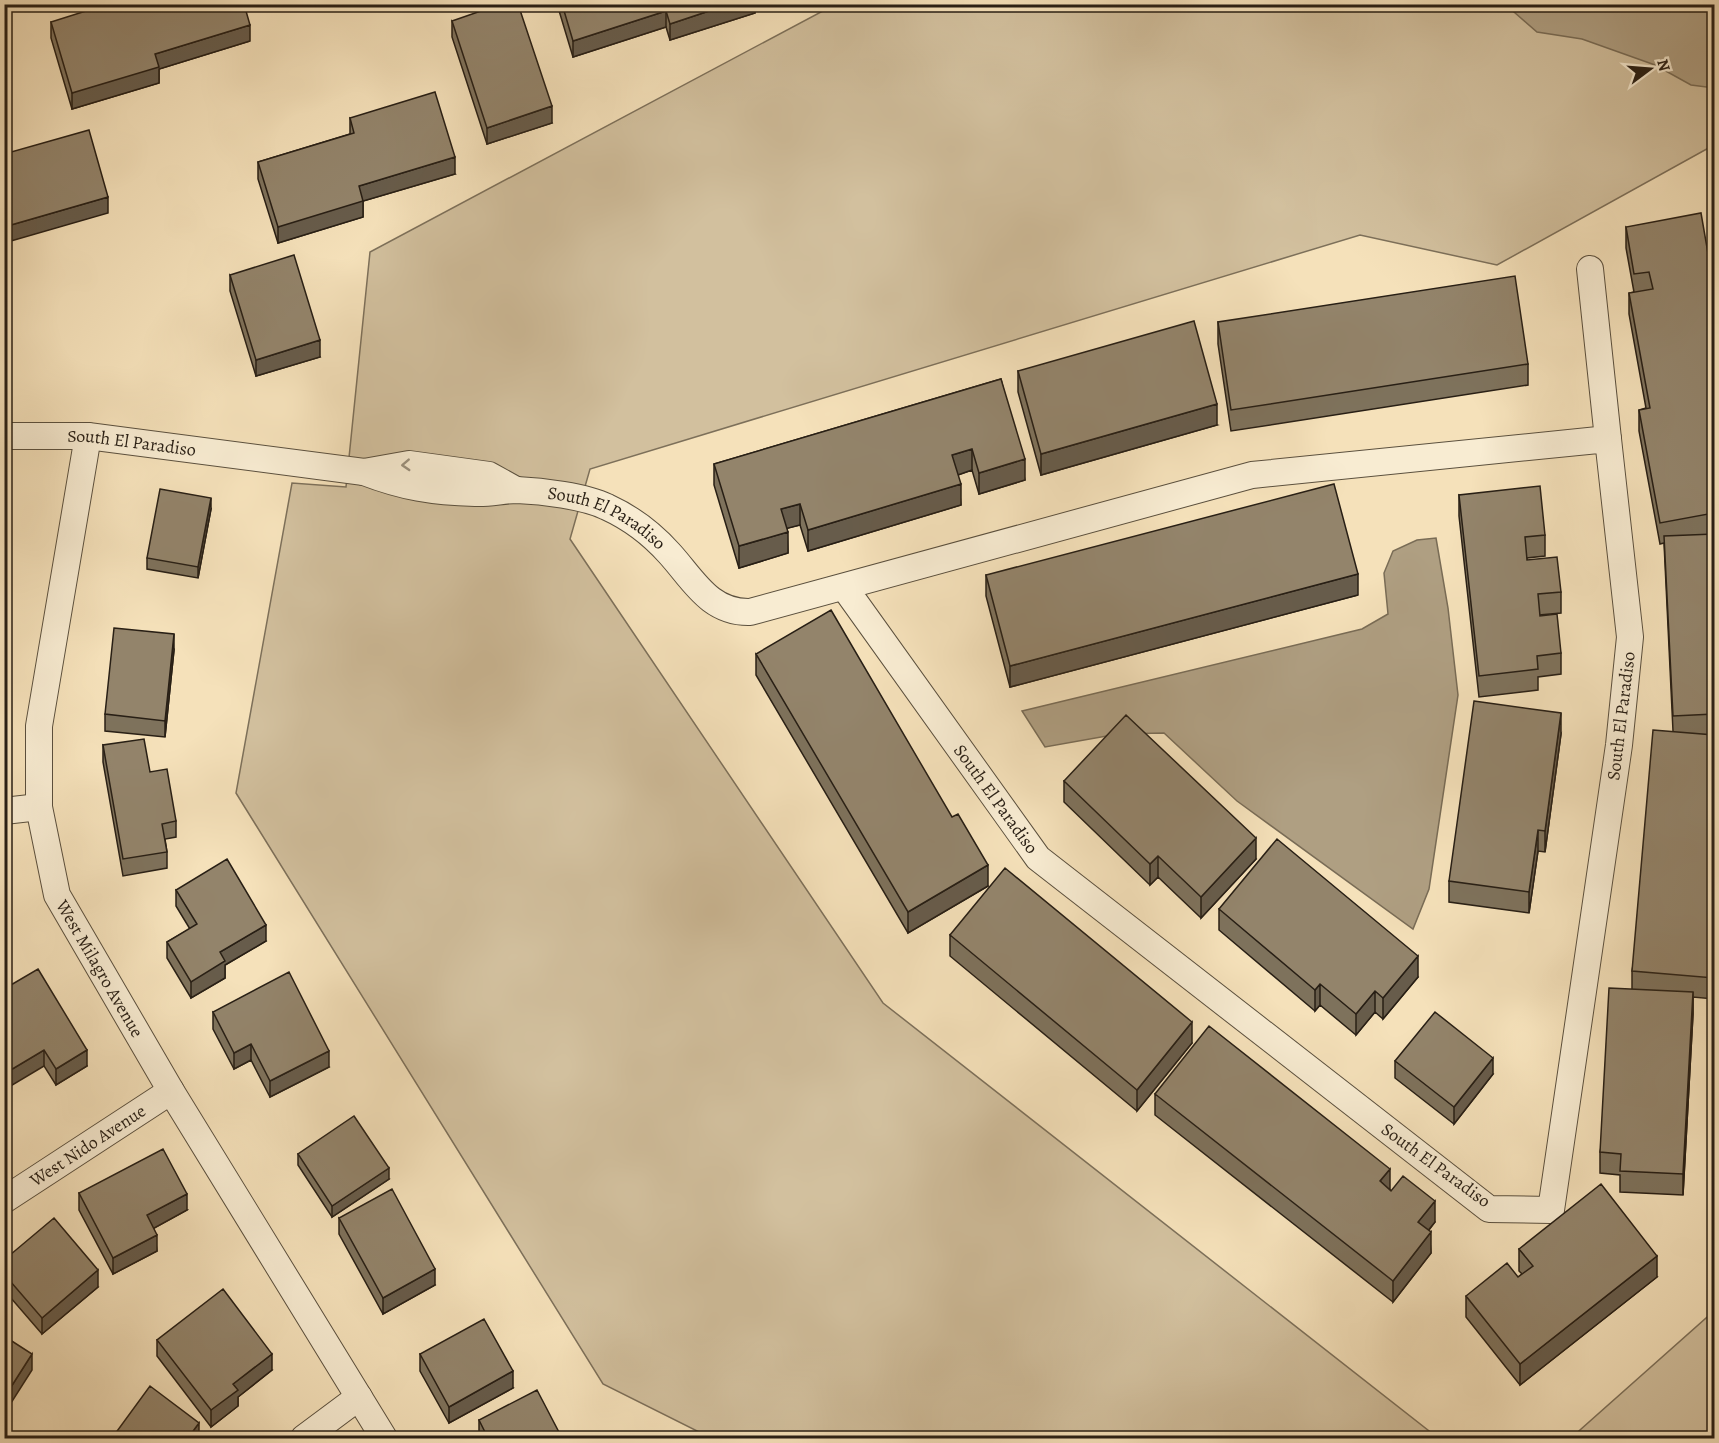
<svg xmlns="http://www.w3.org/2000/svg" width="1719" height="1443" font-family="Alegreya,serif">
<rect width="100%" height="100%" fill="#f5e1ba"/>
<filter id="stains"><feTurbulence type="fractalNoise" baseFrequency=".00333" numOctaves="4"/><feColorMatrix values="0 0 0 0 .2 0 0 0 0 .09 0 0 0 0 .02 0 0 0 .5 -.17"/></filter>
<radialGradient id="worn" r=".72"><stop offset=".6" stop-color="#630" stop-opacity="0"/><stop offset="1" stop-color="#630" stop-opacity=".3"/></radialGradient>
<path fill="#d2c09e" stroke="#7d705a" stroke-width="1.5" d="M 834,5 L 1714,5 L 1714,145 L 1497,265 L 1360,235 L 590,469 L 570,539 L 883,1003 L 1438,1438 L 711,1438 L 603,1384 L 236,793 L 292,483 L 346,487 L 370,252 Z
M 1714,1311 L 1714,1438 L 1571,1438 Z"/>
<path fill="#af9f82" stroke="#796c56" stroke-width="1.5" d="M 1506,5 L 1714,5 L 1714,88 L 1691,85 L 1655,65 L 1582,39 L 1537,32 Z
M 1436,538 L 1448,608 L 1458,695 L 1429,889 L 1413,929 L 1237,801 L 1164,733 L 1118,734 L 1045,747 L 1022,711 L 1362,629 L 1388,614 L 1384,573 L 1393,551 L 1417,540 Z"/>
<g fill="none" stroke-linecap="round" stroke-linejoin="round">
<g stroke="#5b503e" stroke-width="28">
<g id="minor">
<path d="M 1590,269 L 1608,439"/>
<path id="s1" d="M 4,436 L 88,436 L 364,472 C 403,487 433,492 475,493 C 489,494 503,490 517,490 C 541,491 585,496 607,507 C 631,518 651,533 669,553 C 693,579 709,613 750,612 L 1252,475 L 1608,439 L 1630,637 L 1619,745 L 1551,1210 L 1489,1209 L 1038,858 L 844,587"/>
<path id="s2" d="M 88,436 L 39,726 L 39,807 L 57,895 L 171,1091 L 384,1438"/>
<path d="M 364,472 L 409,464 L 489,475 L 516,490"/>
<path d="M 4,811 L 39,807"/>
<path id="s3" d="M 4,1200 L 171,1091"/>
<path d="M 304,1438 L 359,1397"/>
</g>
</g>
<use href="#minor" stroke="#f8ecd2" stroke-width="26"/>
</g>
<path fill="#7e725c" stroke="#281f15" stroke-width="1.5" d="M 557,4 L 755,4 L 755,13 L 670,40 L 666,27 L 573,57 Z
M 452,21 L 552,123 L 487,144 L 452,37 Z
M 51,22 L 250,41 L 159,69 L 159,83 L 72,109 L 51,38 Z
M 350,118 L 455,174 L 363,201 L 363,217 L 278,243 L 258,179 L 258,162 L 350,134 Z
M 1626,227 L 1714,288 L 1714,999 L 1693,997 L 1693,1014 L 1683,1195 L 1620,1192 L 1620,1175 L 1600,1173 L 1600,1152 L 1632,989 L 1632,971 L 1673,731 L 1664,543 L 1660,544 L 1639,431 L 1639,410 L 1646,408 L 1629,314 L 1629,293 L 1634,292 L 1626,248 Z
M 230,275 L 320,357 L 256,376 L 230,291 Z
M 1218,322 L 1528,364 L 1528,385 L 1231,431 L 1218,344 Z
M 1018,371 L 1217,425 L 1041,475 L 1018,392 Z
M 1001,379 L 1025,480 L 979,494 L 972,470 L 958,475 L 961,505 L 808,551 L 800,525 L 787,528 L 788,553 L 739,568 L 714,485 L 714,464 Z
M 1459,495 L 1545,535 L 1545,556 L 1527,558 L 1527,560 L 1561,592 L 1561,613 L 1540,615 L 1561,653 L 1561,674 L 1538,677 L 1538,690 L 1479,697 L 1459,516 Z
M 211,509 L 198,578 L 147,569 L 147,558 Z
M 4,547 L 9,572 L 9,589 L 4,589 Z
M 986,575 L 1358,595 L 1010,687 L 986,596 Z
M 174,650 L 165,737 L 105,731 L 105,714 Z
M 756,654 L 988,886 L 908,933 L 756,675 Z
M 1561,734 L 1545,852 L 1538,851 L 1529,913 L 1449,902 L 1449,881 Z
M 103,745 L 150,772 L 176,821 L 176,837 L 165,839 L 167,852 L 167,868 L 123,876 L 103,762 Z
M 1064,781 L 1256,859 L 1201,918 L 1158,877 L 1150,885 L 1064,802 Z
M 176,890 L 266,941 L 225,965 L 225,978 L 191,998 L 167,958 L 167,942 L 190,929 L 176,906 Z
M 1219,909 L 1418,977 L 1383,1019 L 1375,1012 L 1356,1035 L 1320,1005 L 1315,1011 L 1219,930 Z
M 950,935 L 1192,1043 L 1137,1111 L 950,956 Z
M 4,989 L 87,1066 L 56,1085 L 44,1066 Z
M 213,1012 L 329,1067 L 270,1097 L 251,1060 L 234,1069 L 213,1029 Z
M 1395,1061 L 1493,1074 L 1454,1124 L 1395,1078 Z
M 1155,1094 L 1390,1190 L 1435,1222 L 1429,1230 L 1431,1253 L 1393,1302 L 1155,1115 Z
M 298,1154 L 389,1179 L 332,1217 L 298,1165 Z
M 79,1193 L 187,1210 L 154,1228 L 157,1251 L 113,1274 L 79,1210 Z
M 339,1218 L 435,1285 L 383,1314 L 339,1234 Z
M 1519,1249 L 1657,1277 L 1520,1385 L 1466,1317 L 1466,1296 L 1518,1277 L 1522,1274 L 1519,1271 Z
M 4,1260 L 98,1287 L 42,1334 L 4,1290 Z
M 157,1340 L 272,1370 L 238,1397 L 238,1406 L 211,1427 L 157,1356 Z
M 420,1354 L 513,1388 L 449,1423 L 420,1371 Z
M 479,1420 L 562,1438 L 480,1438 L 479,1436 Z"/>
<path fill="#675c4b" stroke="#281f15" stroke-width="1.5" d="M 730,4 L 755,4 L 755,13 L 670,40 L 670,24 Z
M 666,11 L 666,27 L 573,57 L 573,41 Z
M 250,25 L 250,41 L 159,69 L 159,83 L 72,109 L 72,93 L 155,54 Z
M 552,106 L 552,123 L 487,144 L 487,128 Z
M 455,157 L 455,174 L 363,201 L 363,217 L 278,243 L 278,227 L 359,186 Z
M 108,197 L 108,213 L 4,243 L 4,227 Z
M 320,340 L 320,357 L 256,376 L 256,360 Z
M 1217,404 L 1217,425 L 1041,475 L 1041,454 Z
M 972,449 L 972,470 L 952,477 L 952,455 Z
M 1025,459 L 1025,480 L 979,494 L 979,473 Z
M 961,484 L 961,505 L 808,551 L 808,530 Z
M 211,498 L 211,509 L 198,578 L 198,567 Z
M 800,504 L 800,525 L 781,530 L 781,509 Z
M 788,532 L 788,553 L 739,568 L 739,546 Z
M 1358,574 L 1358,595 L 1010,687 L 1010,666 Z
M 174,634 L 174,650 L 165,737 L 165,721 Z
M 1561,713 L 1561,734 L 1545,852 L 1545,831 Z
M 1538,830 L 1538,851 L 1529,913 L 1529,892 Z
M 1256,838 L 1256,859 L 1201,918 L 1201,897 Z
M 1158,856 L 1158,877 L 1150,885 L 1150,864 Z
M 988,865 L 988,886 L 908,933 L 908,912 Z
M 266,925 L 266,941 L 225,965 L 225,978 L 191,998 L 191,982 L 220,952 Z
M 1418,956 L 1418,977 L 1383,1019 L 1383,998 Z
M 1320,984 L 1320,1005 L 1315,1011 L 1315,990 Z
M 1375,991 L 1375,1012 L 1356,1035 L 1356,1014 Z
M 1693,992 L 1693,1014 L 1683,1195 L 1683,1174 Z
M 1192,1022 L 1192,1043 L 1137,1111 L 1137,1090 Z
M 251,1044 L 251,1060 L 234,1069 L 234,1053 Z
M 44,1050 L 44,1066 L 4,1090 L 4,1074 Z
M 87,1050 L 87,1066 L 56,1085 L 56,1069 Z
M 329,1051 L 329,1067 L 270,1097 L 270,1081 Z
M 1493,1058 L 1493,1074 L 1454,1124 L 1454,1107 Z
M 389,1168 L 389,1179 L 332,1217 L 332,1206 Z
M 1390,1169 L 1390,1190 L 1380,1181 Z
M 187,1194 L 187,1210 L 147,1232 L 147,1215 Z
M 1435,1201 L 1435,1222 L 1418,1243 L 1418,1222 Z
M 1431,1232 L 1431,1253 L 1393,1302 L 1393,1281 Z
M 157,1235 L 157,1251 L 113,1274 L 113,1258 Z
M 1657,1256 L 1657,1277 L 1520,1385 L 1520,1364 Z
M 435,1269 L 435,1285 L 383,1314 L 383,1298 Z
M 98,1270 L 98,1287 L 42,1334 L 42,1318 Z
M 32,1354 L 32,1370 L 4,1414 L 4,1398 Z
M 272,1354 L 272,1370 L 238,1397 L 238,1406 L 211,1427 L 211,1410 L 233,1384 Z
M 513,1371 L 513,1388 L 449,1423 L 449,1407 Z
M 199,1423 L 199,1438 L 188,1438 Z"/>
<path fill="#93846b" stroke="#281f15" stroke-width="1.5" d="M 108,4 L 244,4 L 250,25 L 155,54 L 159,67 L 72,93 L 51,22 Z
M 501,4 L 518,4 L 552,106 L 487,128 L 452,21 Z
M 562,4 L 730,4 L 670,24 L 666,11 L 573,41 Z
M 435,92 L 455,157 L 359,186 L 363,201 L 278,227 L 258,162 L 354,133 L 350,118 Z
M 89,130 L 108,197 L 4,227 L 4,154 Z
M 1701,213 L 1714,288 L 1714,513 L 1660,523 L 1639,410 L 1650,408 L 1629,293 L 1653,289 L 1649,272 L 1634,274 L 1626,227 Z
M 294,255 L 320,340 L 256,360 L 230,275 Z
M 1515,276 L 1528,364 L 1231,410 L 1218,322 Z
M 1194,321 L 1217,404 L 1041,454 L 1018,371 Z
M 1001,379 L 1025,459 L 979,473 L 972,449 L 952,455 L 961,484 L 808,530 L 800,504 L 781,509 L 788,532 L 739,546 L 714,464 Z
M 1334,484 L 1358,574 L 1010,666 L 986,575 Z
M 1540,486 L 1545,535 L 1525,537 L 1527,560 L 1557,557 L 1561,592 L 1538,594 L 1540,616 L 1557,614 L 1561,653 L 1537,656 L 1538,669 L 1479,676 L 1459,495 Z
M 160,489 L 211,498 L 198,567 L 147,558 Z
M 1714,534 L 1714,714 L 1673,716 L 1664,536 Z
M 4,547 L 9,572 L 4,573 Z
M 831,610 L 952,817 L 958,814 L 988,865 L 908,912 L 756,654 Z
M 114,628 L 174,634 L 165,721 L 105,714 Z
M 1474,701 L 1561,713 L 1545,831 L 1538,830 L 1529,892 L 1449,881 Z
M 1126,715 L 1256,838 L 1201,897 L 1158,856 L 1150,864 L 1064,781 Z
M 1653,730 L 1714,735 L 1714,978 L 1632,971 Z
M 144,739 L 150,772 L 167,769 L 176,821 L 162,824 L 167,852 L 123,859 L 103,745 Z
M 1277,839 L 1418,956 L 1383,998 L 1375,991 L 1356,1014 L 1320,984 L 1315,990 L 1219,909 Z
M 227,859 L 266,925 L 220,952 L 225,961 L 191,982 L 167,942 L 197,924 L 176,890 Z
M 1005,868 L 1192,1022 L 1137,1090 L 950,935 Z
M 38,969 L 87,1050 L 56,1069 L 44,1050 L 4,1074 L 4,989 Z
M 289,972 L 329,1051 L 270,1081 L 251,1044 L 234,1053 L 213,1012 Z
M 1609,988 L 1693,992 L 1683,1174 L 1620,1171 L 1621,1154 L 1600,1152 Z
M 1435,1012 L 1493,1058 L 1454,1107 L 1395,1061 Z
M 1209,1026 L 1390,1169 L 1380,1181 L 1391,1191 L 1403,1176 L 1435,1201 L 1418,1222 L 1431,1232 L 1393,1281 L 1155,1094 Z
M 354,1116 L 389,1168 L 332,1206 L 298,1154 Z
M 163,1149 L 187,1194 L 147,1215 L 157,1235 L 113,1258 L 79,1193 Z
M 1601,1184 L 1657,1256 L 1520,1364 L 1466,1296 L 1507,1263 L 1518,1277 L 1533,1266 L 1519,1249 Z
M 392,1189 L 435,1269 L 383,1298 L 339,1218 Z
M 54,1218 L 98,1270 L 42,1318 L 4,1274 L 4,1260 Z
M 223,1289 L 272,1354 L 233,1384 L 238,1390 L 211,1410 L 157,1340 Z
M 484,1319 L 513,1371 L 449,1407 L 420,1354 Z
M 4,1336 L 32,1354 L 4,1398 Z
M 150,1386 L 199,1423 L 188,1438 L 112,1438 Z
M 537,1390 L 562,1438 L 488,1438 L 479,1420 Z"/>
<defs><path id="oneway-chevron" d="M-2-3.5L2.5 0L-2 3.5" fill="none" stroke-width="1.6" stroke-linecap="round" stroke-linejoin="round" transform="scale(1.5)"/></defs>
<use stroke="#9a907d" href="#oneway-chevron" transform="translate(406 465) rotate(177)"/>
<g text-anchor="middle" dominant-baseline="central" stroke-width="4.5" stroke-linejoin="round" paint-order="stroke">
<g font-size="18" fill="#281f15" stroke="#f8ecd2">
<text stroke="none"><textPath href="#s1" startOffset="128">South El Paradiso</textPath></text>
<text stroke="none"><textPath href="#s1" startOffset="614">South El Paradiso</textPath></text>
<text transform="translate(1621 716) rotate(-83)">South El Paradiso</text>
<text transform="translate(996 799) rotate(54)">South El Paradiso</text>
<text stroke="none"><textPath href="#s2" startOffset="550">West Milagro Avenue</textPath></text>
<text stroke="none"><textPath href="#s3" startOffset="100">West Nido Avenue</textPath></text>
<text transform="translate(1436 1165) rotate(36)">South El Paradiso</text>
</g>
</g>
<rect width="1719" height="1443" fill="none" stroke="#f5e1ba" stroke-width="24"/>
<rect x="6" y="6" width="1707" height="1431" fill="none" stroke="#281f15" stroke-width="3"/>
<rect x="12" y="12" width="1695" height="1419" fill="none" stroke="#281f15" stroke-width="1.5"/>
<g transform="translate(1650 69) rotate(74)" stroke="#f8ecd2" stroke-width="4.5" paint-order="stroke">
<path d="M0-4.5L10 22L0 15L-10 22Z" fill="#281f15"/>
<text y="-9" font-size="16" font-weight="bold" text-anchor="middle" fill="#281f15">N</text>
</g>
<rect width="100%" height="100%" filter="url(#stains)"/>
<rect width="100%" height="100%" fill="url(#worn)"/>
</svg>
